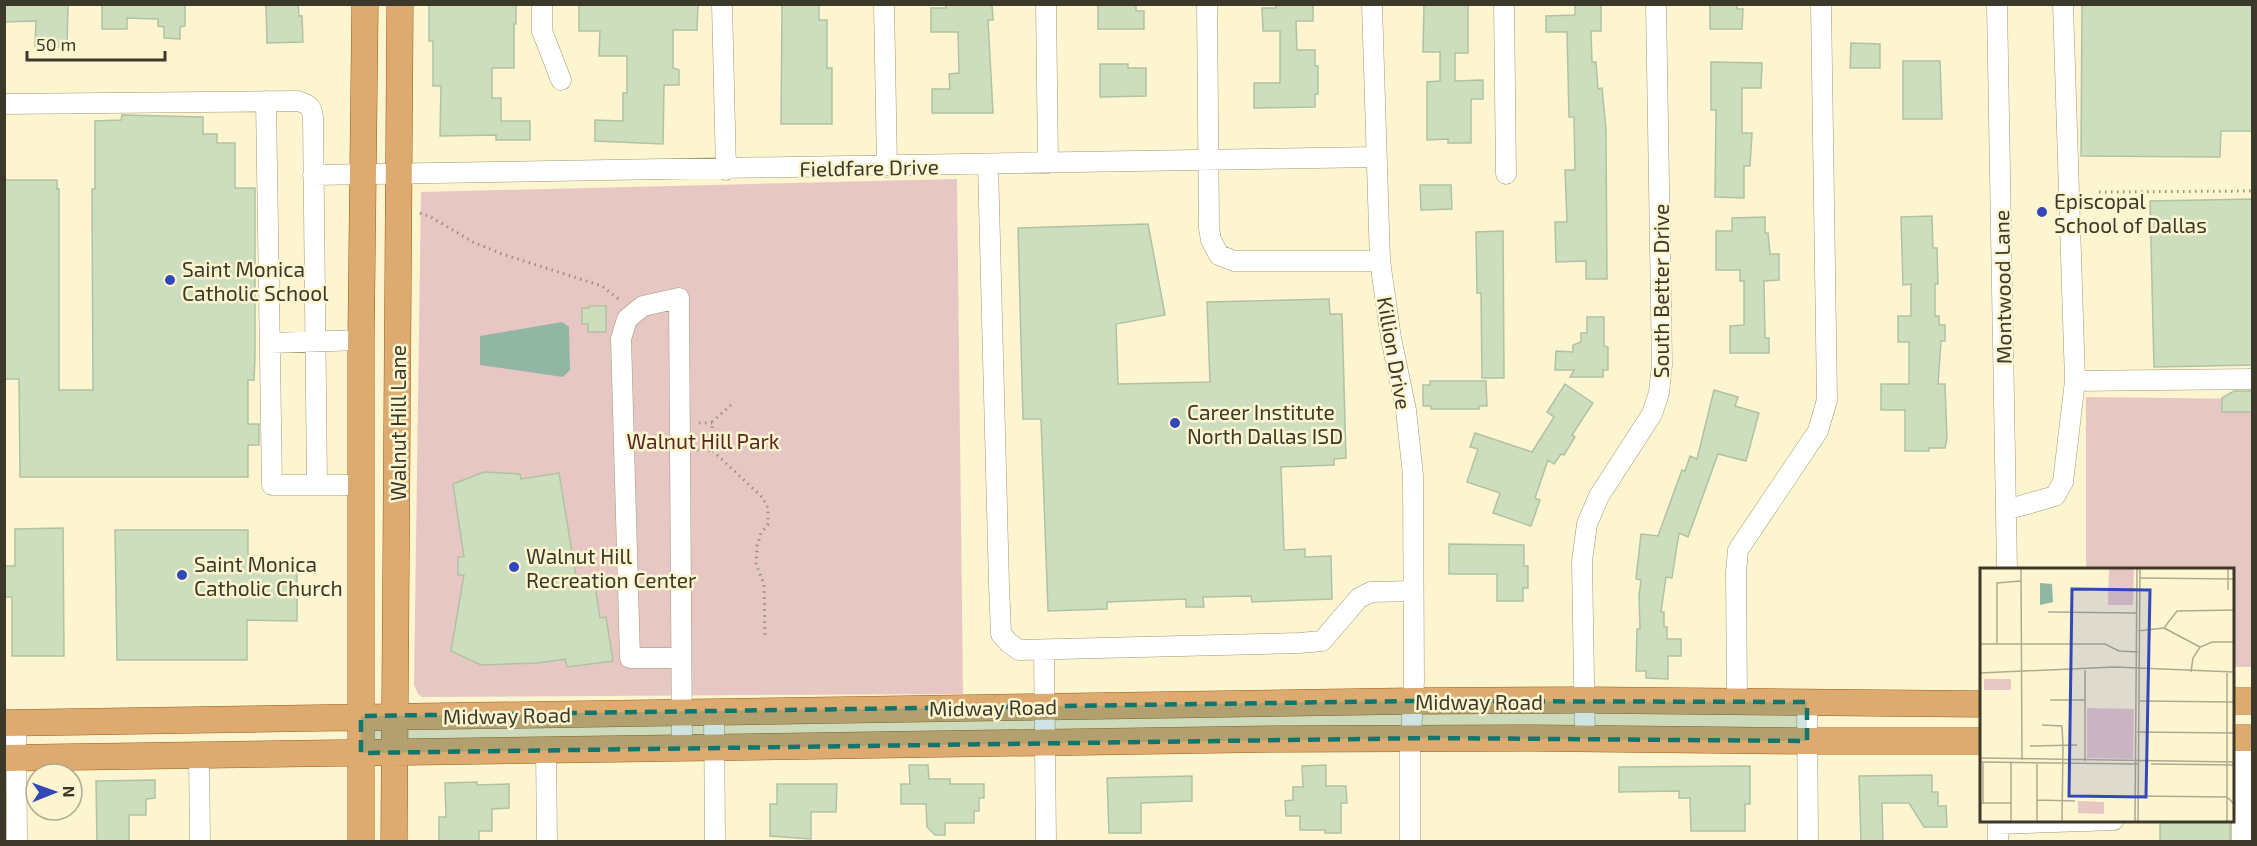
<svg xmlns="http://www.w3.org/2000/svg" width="2257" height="846" font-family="'Exo 2',sans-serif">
<rect width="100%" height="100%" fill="#fdf4d0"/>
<path fill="#e7c7c3" d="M 957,179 L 963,694 L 422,697 L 418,694 L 414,685 L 421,192 Z
M 2086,397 L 2252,399 L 2252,667 L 2232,667 L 2232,570 L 2086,570 Z"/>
<path fill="#91b6a4" d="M 562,322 L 569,327 L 570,370 L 563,377 L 480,365 L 480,336 Z"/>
<path fill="#cddebe" stroke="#b1c2a2" stroke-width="1.5" d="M 4,4 L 68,4 L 67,47 L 35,46 L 36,21 L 4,22 Z
M 102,4 L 185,4 L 185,26 L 180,27 L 180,39 L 164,38 L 164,27 L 158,26 L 158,19 L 127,18 L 127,29 L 102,29 Z
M 266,4 L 298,4 L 299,16 L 302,16 L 303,42 L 267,43 Z
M 429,4 L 516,4 L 516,24 L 514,24 L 514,68 L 492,68 L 492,98 L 501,98 L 501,121 L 530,121 L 530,140 L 496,140 L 496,135 L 440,136 L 441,86 L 433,86 L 433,41 L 429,41 Z
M 579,4 L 698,4 L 697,30 L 673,30 L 673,68 L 679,70 L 679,85 L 664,85 L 663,144 L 595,141 L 595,120 L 623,121 L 623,93 L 627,93 L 627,56 L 599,56 L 600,31 L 579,31 Z
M 782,4 L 819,4 L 819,20 L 827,20 L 827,68 L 832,68 L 832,124 L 781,124 Z
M 946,4 L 992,4 L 993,20 L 988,20 L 993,113 L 932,113 L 932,89 L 950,89 L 949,74 L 959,73 L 958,32 L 931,32 L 931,8 L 946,8 Z
M 1098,4 L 1136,4 L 1136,11 L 1144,11 L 1144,29 L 1098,29 Z
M 1276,4 L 1313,4 L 1313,21 L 1296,21 L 1297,50 L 1315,50 L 1315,66 L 1318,66 L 1318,94 L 1315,94 L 1315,107 L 1254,108 L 1254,83 L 1280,83 L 1280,31 L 1263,31 L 1262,8 L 1276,8 Z
M 1424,4 L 1468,4 L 1468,53 L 1455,53 L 1455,81 L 1483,80 L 1483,99 L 1471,99 L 1471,143 L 1448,143 L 1448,139 L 1427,140 L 1427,82 L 1440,81 L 1440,52 L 1423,52 Z
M 1575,4 L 1601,4 L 1601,31 L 1591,31 L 1592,62 L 1596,62 L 1598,89 L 1602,88 L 1606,129 L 1607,279 L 1586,279 L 1586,261 L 1556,262 L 1555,222 L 1567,222 L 1565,170 L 1575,170 L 1574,117 L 1569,117 L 1567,32 L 1546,32 L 1546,16 L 1575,15 Z
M 1710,4 L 1737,4 L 1737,9 L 1743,9 L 1742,29 L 1710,29 Z
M 2082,4 L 2253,4 L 2253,131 L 2221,131 L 2220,157 L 2081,156 Z
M 1851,43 L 1880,44 L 1880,68 L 1850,68 Z
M 1903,61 L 1940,61 L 1942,119 L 1903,119 Z
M 1711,62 L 1762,63 L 1761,88 L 1742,88 L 1742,133 L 1752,133 L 1750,166 L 1744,166 L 1744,198 L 1715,197 L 1716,110 L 1711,110 Z
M 1100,64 L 1128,64 L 1128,68 L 1146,68 L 1146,96 L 1100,97 Z
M 122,115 L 203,117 L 203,134 L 217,134 L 217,143 L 235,143 L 235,188 L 255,188 L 255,356 L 254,380 L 248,380 L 248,424 L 259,424 L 259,445 L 248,445 L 248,477 L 20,477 L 19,379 L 4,379 L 4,180 L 57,180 L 57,189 L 59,189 L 59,390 L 93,390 L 92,189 L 95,189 L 95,121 L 121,120 Z
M 1420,185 L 1451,185 L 1452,209 L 1421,210 Z
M 2253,199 L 2253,365 L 2154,367 L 2150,201 Z
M 1932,216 L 1933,248 L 1937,248 L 1938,284 L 1935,284 L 1935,316 L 1939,316 L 1939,325 L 1945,325 L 1945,341 L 1941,341 L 1938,384 L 1945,384 L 1947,439 L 1945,448 L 1929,448 L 1929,451 L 1905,451 L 1905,410 L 1881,410 L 1881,384 L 1909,384 L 1909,342 L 1898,342 L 1898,316 L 1911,316 L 1911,284 L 1903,285 L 1901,217 Z
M 1765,217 L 1765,233 L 1768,233 L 1770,254 L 1779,254 L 1779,280 L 1764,281 L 1765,338 L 1769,338 L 1769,353 L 1730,353 L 1730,326 L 1744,325 L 1744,281 L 1740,281 L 1740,270 L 1716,270 L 1716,231 L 1732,231 L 1732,218 Z
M 1148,224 L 1165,315 L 1116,324 L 1118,384 L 1210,382 L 1207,302 L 1329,299 L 1330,314 L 1342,314 L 1346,458 L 1334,459 L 1334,465 L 1281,467 L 1284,550 L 1305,549 L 1305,557 L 1331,556 L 1332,599 L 1252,602 L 1251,596 L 1203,597 L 1204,607 L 1186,607 L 1186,599 L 1107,602 L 1107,609 L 1048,611 L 1041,419 L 1023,419 L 1018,228 Z
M 1503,231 L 1504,378 L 1482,378 L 1481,293 L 1477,293 L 1476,232 Z
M 589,306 L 606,306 L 606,332 L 588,332 L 588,324 L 582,324 L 582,308 L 589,308 Z
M 1587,317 L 1604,317 L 1604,346 L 1608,347 L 1608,370 L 1603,370 L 1603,377 L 1570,377 L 1574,370 L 1555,370 L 1556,351 L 1573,352 L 1573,345 L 1581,342 L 1581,333 L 1587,333 Z
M 1430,381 L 1486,381 L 1487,406 L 1479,406 L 1479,409 L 1431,409 L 1431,406 L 1423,406 L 1423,385 L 1430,385 Z
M 1565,384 L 1593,403 L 1572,435 L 1575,437 L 1564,455 L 1561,454 L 1554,464 L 1548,460 L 1535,498 L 1540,500 L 1531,526 L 1493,513 L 1500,493 L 1467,482 L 1478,449 L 1470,447 L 1475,433 L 1532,452 L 1554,417 L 1547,412 Z
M 1714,390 L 1738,397 L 1735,406 L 1759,413 L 1746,461 L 1718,454 L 1688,537 L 1679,533 L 1672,578 L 1666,577 L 1661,612 L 1664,612 L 1664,627 L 1667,627 L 1667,639 L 1681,639 L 1681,656 L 1668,656 L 1668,679 L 1646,678 L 1646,671 L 1636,671 L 1637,629 L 1640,629 L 1639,596 L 1641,580 L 1636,579 L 1641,534 L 1658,536 L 1682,470 L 1685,471 L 1690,456 L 1697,459 Z
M 2234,391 L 2253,391 L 2253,412 L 2222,412 L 2222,398 Z
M 484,472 L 520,474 L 521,479 L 559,473 L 577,583 L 594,580 L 600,618 L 606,617 L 613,661 L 567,667 L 565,659 L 538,663 L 481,665 L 451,651 L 464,575 L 458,575 L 458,557 L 464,557 L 453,484 Z
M 63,528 L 64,656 L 12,656 L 12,597 L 4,597 L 4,566 L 15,566 L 15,529 Z
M 115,530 L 248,530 L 248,565 L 297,565 L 297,621 L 247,620 L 247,660 L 117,660 Z
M 1449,544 L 1524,545 L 1524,566 L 1528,566 L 1528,588 L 1523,588 L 1523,601 L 1497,601 L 1497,574 L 1449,574 Z
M 909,765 L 928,765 L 929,779 L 950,779 L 950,784 L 984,784 L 984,798 L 979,798 L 979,811 L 974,811 L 974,823 L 945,823 L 945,835 L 935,835 L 927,827 L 926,804 L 901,804 L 901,784 L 910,784 Z
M 1326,765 L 1326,786 L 1346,786 L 1347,803 L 1341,803 L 1341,833 L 1325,833 L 1325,830 L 1300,830 L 1300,816 L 1286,816 L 1285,801 L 1293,800 L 1293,787 L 1303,787 L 1302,766 Z
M 1750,766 L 1750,804 L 1745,804 L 1745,831 L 1691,831 L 1690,798 L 1679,798 L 1679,791 L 1619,792 L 1619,767 Z
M 1932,775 L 1932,792 L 1938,792 L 1938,806 L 1946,806 L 1947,827 L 1924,827 L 1909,803 L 1882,803 L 1883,842 L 1861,842 L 1859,776 Z
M 1192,776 L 1192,801 L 1141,803 L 1141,833 L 1109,833 L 1107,778 Z
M 155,780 L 155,798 L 146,799 L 146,815 L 129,815 L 129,842 L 97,842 L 96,781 Z
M 477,782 L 477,785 L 509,784 L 509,808 L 492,809 L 492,831 L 479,831 L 479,842 L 439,842 L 439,817 L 446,817 L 445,783 Z
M 777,784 L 837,784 L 836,812 L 811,812 L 811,839 L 770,836 L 770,804 L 777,804 Z
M 2160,820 L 2230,820 L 2230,842 L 2160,842 Z"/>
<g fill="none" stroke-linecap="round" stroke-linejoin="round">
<g stroke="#a19877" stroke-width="21">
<path id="minor" d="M 542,4 L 542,31 L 561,80
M 722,4 L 726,170
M 884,4 L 887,167
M 1046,4 L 1048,163
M 1207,4 L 1209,228 L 1211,240 L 1219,255 L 1234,261 L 1380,261
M 1372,4 L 1380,261 L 1391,338 L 1406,410 L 1413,475 L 1414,681 L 1410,754 L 1410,842
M 1504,4 L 1506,174
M 1997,4 L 2007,570
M 266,101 L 272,485 L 361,485
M 4,104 L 298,101 C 308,104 312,107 313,117 L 317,484
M 988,165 L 999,585 L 1001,634 L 1009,643 L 1019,650 L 1299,643 L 1322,641 L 1359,598 L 1371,592 L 1413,591
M 313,175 L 1375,157
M 270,343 L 361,340
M 2075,381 L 2252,379
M 2006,510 L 2055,496 L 2063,482 L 2075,381 L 2063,4
M 1044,650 L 1046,842
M 681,658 L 630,658 L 621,339 L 627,319 L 643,306 L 679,298 L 682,748
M 1737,701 L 1736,572 L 1738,550 L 1818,431 L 1827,400 L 1821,4
M 1807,702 L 1808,842
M 714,711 L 715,842
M 16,723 L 17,842
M 1585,739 L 1582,561 L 1587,524 L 1599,496 L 1652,414 L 1659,393 L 1662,365 L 1656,4
M 546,750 L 547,842
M 199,755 L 200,842
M 2232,777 L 2241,777 L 2242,738
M 2241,777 L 2242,842
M 1998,824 L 2114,820
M 1998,842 L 1998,820"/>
</g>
<g stroke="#965e19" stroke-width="27">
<path id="major" d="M 2232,701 L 2252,701
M 4,723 L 1413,701 L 1585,700 L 1981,704
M 2232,738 L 2252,738
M 4,758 L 1276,739 L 1532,738 L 1807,741 L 1981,741
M 361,842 L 361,340 L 365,4
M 394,842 L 400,4"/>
</g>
<path stroke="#99937a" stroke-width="3" stroke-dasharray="1.5 4.5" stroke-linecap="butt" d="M 2099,192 L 2252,191
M 420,213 L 429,216 L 473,242 L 502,254 L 602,286 L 621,301
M 731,405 L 712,422 L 713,451 L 762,497 L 768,508 L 768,524 L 761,533 L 757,546 L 756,564 L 764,584 L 765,636
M 699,423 L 712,423
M 697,450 L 713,451"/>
<use href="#minor" stroke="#fff" stroke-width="20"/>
<use href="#major" stroke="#ddaa70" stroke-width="26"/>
</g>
<path fill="#0f766e" fill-opacity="0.2" stroke="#0f766e" stroke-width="4.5" stroke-dasharray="12 8" stroke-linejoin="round" d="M 1413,701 L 1807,702 L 1807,741 L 1431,738 L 361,753 L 361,716 Z"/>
<g fill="#3248b9" stroke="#fdf4d0" stroke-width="2">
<circle cx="2042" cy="212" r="6"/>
<circle cx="170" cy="280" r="6"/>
<circle cx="1175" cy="423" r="6"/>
<circle cx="514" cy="567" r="6"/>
<circle cx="182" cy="575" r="6"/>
</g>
<g text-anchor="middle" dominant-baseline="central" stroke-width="5" stroke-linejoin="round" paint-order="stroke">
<g font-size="21" fill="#3c382a" stroke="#fdf4d0">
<text transform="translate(869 167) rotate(-1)">Fieldfare Drive</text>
<text transform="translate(2002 287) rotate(-91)">Montwood Lane</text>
<text transform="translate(1660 291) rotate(-90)">South Better Drive</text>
<text transform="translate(1395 353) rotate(80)">Killion Drive</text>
<text transform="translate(397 423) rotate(-90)">Walnut Hill Lane</text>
<text x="1479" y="701">Midway Road</text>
<text transform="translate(993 707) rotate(-1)">Midway Road</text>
<text transform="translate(507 715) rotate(-1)">Midway Road</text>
</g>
<g font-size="21" fill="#3c382a" stroke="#fdf4d0" text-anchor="start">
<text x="2054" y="200">Episcopal<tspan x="2054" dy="24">School of Dallas</tspan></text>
<text x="182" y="268">Saint Monica<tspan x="182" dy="24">Catholic School</tspan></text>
<text x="1187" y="411">Career Institute<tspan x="1187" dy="24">North Dallas ISD</tspan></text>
<text x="526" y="555">Walnut Hill<tspan x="526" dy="24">Recreation Center</tspan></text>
<text x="194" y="563">Saint Monica<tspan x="194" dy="24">Catholic Church</tspan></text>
</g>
<g font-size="21" fill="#5a2622" stroke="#fdf4d0">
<text x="703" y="440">Walnut Hill Park</text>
</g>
</g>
<g transform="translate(1980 568)">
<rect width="254" height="254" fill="#fdf4d0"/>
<path d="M 129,0 L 154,0 L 153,37 L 128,37 ZM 4,111 L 31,111 L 31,122 L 4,122 ZM 107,140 L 154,141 L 153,191 L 107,190 ZM 98,233 L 124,234 L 124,246 L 98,245 Z" fill="#e7c7c3"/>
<path d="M 60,15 L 72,16 L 73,34 L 60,37 Z" fill="#91b6a4"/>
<path fill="none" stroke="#b0a98e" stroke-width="1.5" d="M 41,0 L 42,192M 159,10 L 254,11M 248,22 L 248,0M 68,44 L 156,45M 184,60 L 220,79M 158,63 L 184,60 L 197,43 L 254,42M 0,76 L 125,76 L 139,83 L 158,84M 17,76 L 17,15 L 41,13M 105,102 L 105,193M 211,104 L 213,90 L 220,79 L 232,74 L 254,74M 0,105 L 135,99 L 254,104M 70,132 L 105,132M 160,133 L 254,134M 62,157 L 82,158 L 83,178M 157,164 L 254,165M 50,178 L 97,177M 0,190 L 254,194M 0,194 L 159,196M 3,194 L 3,235M 171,196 L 254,197M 157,228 L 247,229 L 254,236M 57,232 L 95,233M 0,235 L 31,235M 31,253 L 31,195M 57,253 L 57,195M 82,253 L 83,178M 155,253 L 157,0M 158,253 L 160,0M 247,253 L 247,105"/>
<path fill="#3248b9" fill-opacity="0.15" stroke="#3248b9" stroke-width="3" d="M 92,21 L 170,22 L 166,229 L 89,228 Z"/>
<rect width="254" height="254" fill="none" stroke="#3c382a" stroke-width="3"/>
</g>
<rect width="2257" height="846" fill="none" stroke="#3c382a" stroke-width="12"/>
<g transform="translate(54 792) rotate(89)"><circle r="28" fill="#fdf4d0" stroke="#b0a98e" stroke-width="1.5"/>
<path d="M0-4.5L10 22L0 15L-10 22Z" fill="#3248b9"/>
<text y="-9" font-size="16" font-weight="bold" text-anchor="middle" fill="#3c382a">N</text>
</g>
<path d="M27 51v9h138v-9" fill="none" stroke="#3c382a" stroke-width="3"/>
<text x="36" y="51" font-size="18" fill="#3c382a" stroke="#fdf4d0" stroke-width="4.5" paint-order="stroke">50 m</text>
</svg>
